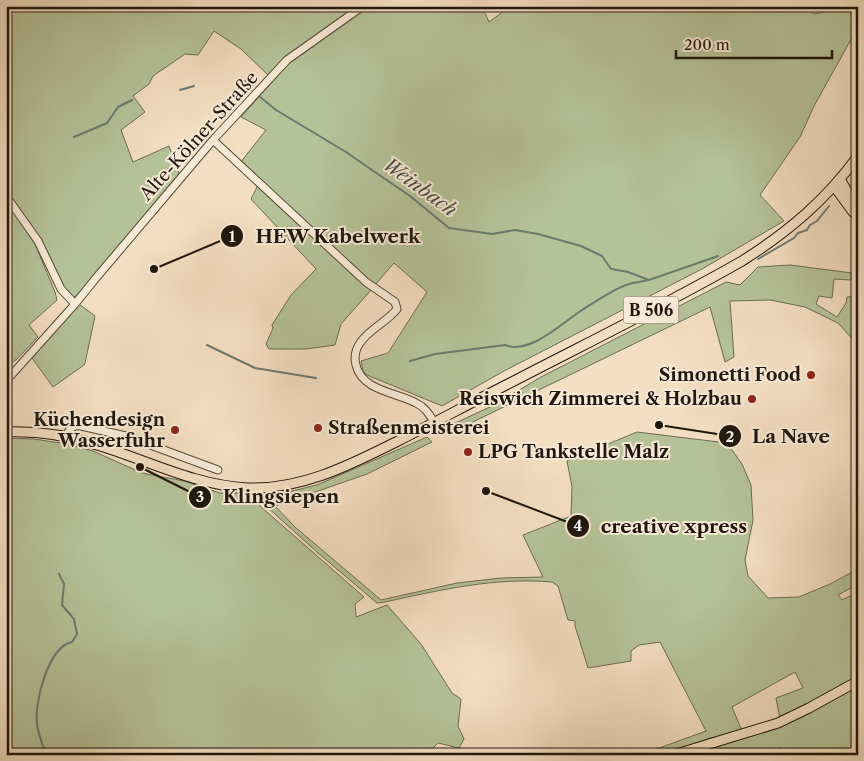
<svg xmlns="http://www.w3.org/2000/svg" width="864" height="761" font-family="'Libre Caslon Text',serif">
<rect width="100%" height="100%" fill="#f4dec1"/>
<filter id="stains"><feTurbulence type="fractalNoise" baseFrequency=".004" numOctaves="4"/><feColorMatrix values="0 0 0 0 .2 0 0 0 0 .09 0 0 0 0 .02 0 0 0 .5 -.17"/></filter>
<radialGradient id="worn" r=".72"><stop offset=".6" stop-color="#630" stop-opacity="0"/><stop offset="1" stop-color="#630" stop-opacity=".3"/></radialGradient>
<path fill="#b5c298" stroke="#6a6c52" d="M 6,6 L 357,6 L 285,57 L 269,76 L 241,49 L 214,31 L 198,55 L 185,54 L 153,76 L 149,84 L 133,96 L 145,112 L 121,130 L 133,162 L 169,146 L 179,174 L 76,296 L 72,298 L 62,287 L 20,210 L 6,191 Z
M 370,6 L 482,6 L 489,22 L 511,6 L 519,6 L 522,11 L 528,6 L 800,6 L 814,14 L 843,8 L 858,13 L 858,27 L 814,106 L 800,137 L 760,195 L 784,221 L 702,269 L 504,371 L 442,406 L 367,375 L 363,371 L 361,361 L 388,353 L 427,292 L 394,263 L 375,285 L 363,277 L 240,163 L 266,130 L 241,117 L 288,64 Z
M 258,185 L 372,289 L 341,324 L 335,345 L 306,349 L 269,349 L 266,344 L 273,328 L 272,325 L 291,295 L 316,269 L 251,199 Z
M 6,201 L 35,244 L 55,292 L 57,300 L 29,325 L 38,337 L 17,359 L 6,367 Z
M 790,265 L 852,273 L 851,280 L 834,279 L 832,298 L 819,296 L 816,304 L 837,317 L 846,303 L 847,297 L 858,296 L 858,345 L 838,323 L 805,307 L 770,300 L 730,301 L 734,357 L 725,362 L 710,307 L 450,433 L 449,426 L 492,406 L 541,377 L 726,282 L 740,285 L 758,267 Z
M 79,304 L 95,316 L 85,363 L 84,365 L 53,387 L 32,358 Z
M 637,432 L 727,443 L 742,464 L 751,485 L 753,520 L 745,560 L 748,576 L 768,598 L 799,597 L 830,584 L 858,569 L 858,584 L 838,595 L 842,600 L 858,592 L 858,676 L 780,719 L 776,698 L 803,688 L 795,672 L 732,707 L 742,731 L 710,738 L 662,755 L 640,755 L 706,731 L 660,642 L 639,645 L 631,651 L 631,661 L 588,668 L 575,626 L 575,621 L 568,620 L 558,586 L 552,582 C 495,577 440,590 385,602 L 377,603 L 318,553 L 265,505 L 259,497 L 257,499 L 260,506 L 364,597 L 355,604 L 356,617 L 387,605 L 421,644 L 452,693 L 461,699 L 458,726 L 464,739 L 459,748 L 438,743 L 426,755 L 6,755 L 6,438 L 34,439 L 67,444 L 93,451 L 142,473 L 184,481 L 220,493 L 269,494 L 292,491 L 317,485 L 427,437 L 432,442 L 367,474 L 275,506 L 295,527 L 381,600 L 457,583 L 501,578 L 543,577 L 523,535 L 571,516 L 572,487 L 567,461 Z
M 858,685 L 858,755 L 706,755 L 707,749 Z"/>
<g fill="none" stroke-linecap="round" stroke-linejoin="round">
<path stroke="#6a7a71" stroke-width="2" d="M 805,6 L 817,11 L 831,6
M 245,81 L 251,90
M 180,90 L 194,86
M 260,97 L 276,110 L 346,152 L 372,170 L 410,196 L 449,228 L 492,234 L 515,230 L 538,234 L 581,246 L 602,256 L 611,269 L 628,272 L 649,280 L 718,256
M 74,137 L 107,123 L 118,107 L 132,100
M 853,182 L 858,174
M 758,259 L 794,238 L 798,233 L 807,230 L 810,225 L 817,221 L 829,206
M 207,345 L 255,368 L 316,378
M 410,361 L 435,354 L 505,345 C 530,355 562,323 582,310 C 593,303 617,287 629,284 C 635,282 642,282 648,280
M 780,748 L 784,755
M 46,755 C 43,745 38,734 37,724 C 34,703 48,647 72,642 L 77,634 L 74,619 L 62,605 L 64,584 L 59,574"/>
<g stroke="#554839" stroke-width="9">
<path id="minor" d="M 213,140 L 366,282 L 395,302 L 397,309 C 387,322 369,329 360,343 C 355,350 354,357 356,365 C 362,391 396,392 416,403 C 425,407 429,414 434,422
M 6,196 L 38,241 L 61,289 L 75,304
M 6,381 L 75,304 L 96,278 L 213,140 L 287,60 L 363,6
M 66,436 C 69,429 73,425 81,426 L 126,436 L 218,470"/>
</g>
<g stroke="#20160c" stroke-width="11">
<path id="major" d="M 840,179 L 852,200 L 858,220
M 834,186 L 853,212
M 6,432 C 38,431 67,435 97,445 C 147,460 194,485 247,488 C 302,490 350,465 398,441 C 436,422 474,401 512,382 C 589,342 667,304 742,261 C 788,232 826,200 858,156
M 673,755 L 778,723 L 809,708 L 858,681"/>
</g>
<use href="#minor" stroke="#f8ead7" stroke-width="7"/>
<use href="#major" stroke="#f4dec1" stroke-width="9"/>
</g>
<g fill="#8f2418" stroke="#f8ead7" stroke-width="2">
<circle cx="811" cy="375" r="5"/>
<circle cx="752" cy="399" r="5"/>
<circle cx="318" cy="428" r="5"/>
<circle cx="175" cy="430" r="5"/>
<circle cx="468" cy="452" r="5"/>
</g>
<g text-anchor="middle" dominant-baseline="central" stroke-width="4" stroke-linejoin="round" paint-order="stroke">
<rect fill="#f8ead7" stroke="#615649" stroke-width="1" x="623.5" y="296.5" width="55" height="27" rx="4"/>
<g font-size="16" font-weight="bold" fill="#20160c">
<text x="651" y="310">B 506</text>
</g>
<g font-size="18" fill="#20160c" stroke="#f8ead7">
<text transform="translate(199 136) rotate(-48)">Alte-Kölner-Straße</text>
</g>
<g font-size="18" font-weight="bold" fill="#20160c" stroke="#f8ead7" text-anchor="end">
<text x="801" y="375">Simonetti Food</text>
<text x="742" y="399">Reiswich Zimmerei &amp; Holzbau</text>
<text x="165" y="420">Küchendesign<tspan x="165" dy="21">Wasserfuhr</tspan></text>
<text x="328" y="428" text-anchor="start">Straßenmeisterei</text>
<text x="478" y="452" text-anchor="start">LPG Tankstelle Malz</text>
</g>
<g font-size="19" font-style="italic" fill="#4b5047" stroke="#f8ead7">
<text transform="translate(420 187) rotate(36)">Weinbach</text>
</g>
</g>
<path fill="none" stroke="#20160c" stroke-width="2" d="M154 269L232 236M659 425L730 436M140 467L200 497M486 491L578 526"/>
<g fill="#20160c" stroke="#f8ead7" stroke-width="2">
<circle cx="154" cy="269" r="5"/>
<circle cx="659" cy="425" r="5"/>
<circle cx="140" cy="467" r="5"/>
<circle cx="486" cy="491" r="5"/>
<circle cx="232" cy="236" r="12"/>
<circle cx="730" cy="436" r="12"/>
<circle cx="200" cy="497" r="12"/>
<circle cx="578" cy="526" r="12"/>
</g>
<g font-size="15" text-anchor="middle" font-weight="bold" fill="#fff">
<text x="232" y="242">1</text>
<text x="730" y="442">2</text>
<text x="200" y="502">3</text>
<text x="578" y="531">4</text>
</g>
<g font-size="19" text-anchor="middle" font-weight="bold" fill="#20160c" stroke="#f8ead7" stroke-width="4" stroke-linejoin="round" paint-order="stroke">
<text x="338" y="243">HEW Kabelwerk</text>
<text x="791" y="443">La Nave</text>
<text x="281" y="503">Klingsiepen</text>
<text x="674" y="533">creative xpress</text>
</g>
<rect width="864" height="761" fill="none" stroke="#f4dec1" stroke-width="25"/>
<rect x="8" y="8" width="849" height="746" fill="none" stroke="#20160c" stroke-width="2.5"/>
<rect x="12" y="12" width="839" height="736" fill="none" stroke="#20160c"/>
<path d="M676 50v8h156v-8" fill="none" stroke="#20160c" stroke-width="2.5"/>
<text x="684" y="50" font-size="15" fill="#20160c" stroke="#f8ead7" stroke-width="4" paint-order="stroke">200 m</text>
<rect width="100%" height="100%" filter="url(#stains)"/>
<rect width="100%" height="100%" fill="url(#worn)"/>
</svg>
